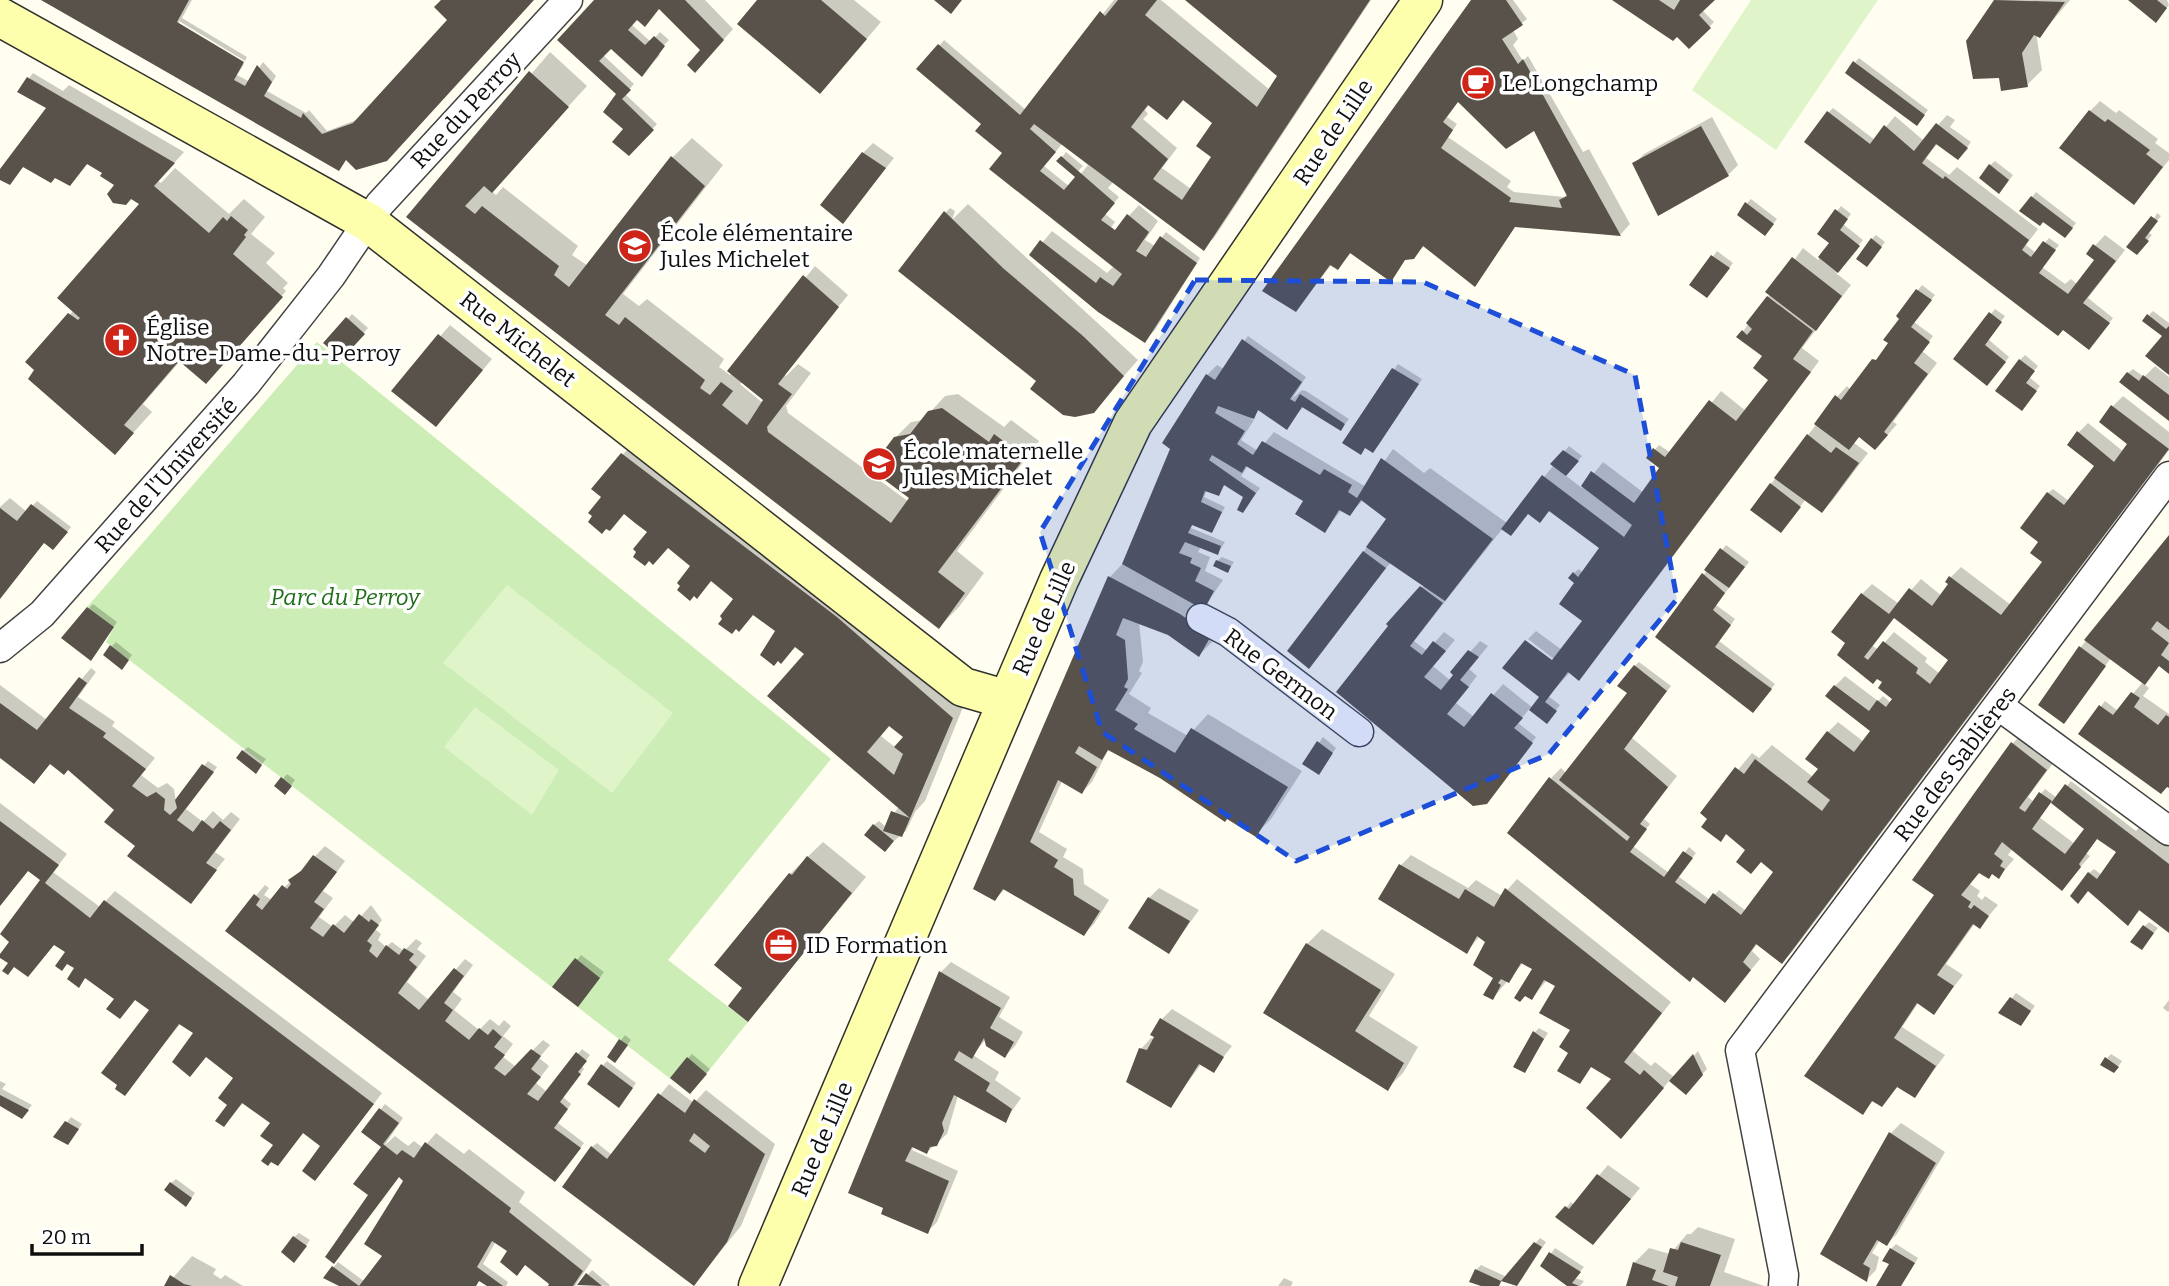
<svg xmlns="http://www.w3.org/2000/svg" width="2169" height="1286" font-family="Bitter,serif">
<rect width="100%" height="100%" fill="#fffef1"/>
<path fill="#cceeb6" d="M 317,342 L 831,759 L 668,960 L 748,1022 L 690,1094 L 106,642 L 114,627 L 87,607 Z"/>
<path fill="#e0f4c9" d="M 1751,0 L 1878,0 L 1776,150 L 1692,90 Z
M 507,585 L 673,713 L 612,793 L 443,663 Z
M 475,707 L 559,770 L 532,815 L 444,747 Z"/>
<path fill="#0003" fill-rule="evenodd" d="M 45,0 L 192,0 L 182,18 L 247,57 L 245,61 L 179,21 L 179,25 L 244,64 L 237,75 L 250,82 L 263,62 L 276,76 L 267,91 L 306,113 L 309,110 L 327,131 L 359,119 L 449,20 L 443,0 L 533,0 L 347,158 L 339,169 Z
M 596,0 L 705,0 L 733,29 L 718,46 L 702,50 L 660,7 L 637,18 L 631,24 L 651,42 L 660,32 L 669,40 L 657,52 L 660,55 L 642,75 L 611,47 L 603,55 L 634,84 L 625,94 L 657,124 L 629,154 L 619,94 L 559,40 Z
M 760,0 L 854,0 L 881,22 L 835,76 Z
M 1114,0 L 1161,0 L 1270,90 L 1279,76 L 1188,0 L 1371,0 L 1214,238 L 1203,248 L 1113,182 L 1108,188 L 1119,197 L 1105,214 L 1115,222 L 1095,248 L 1097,250 L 1139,205 L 1158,221 L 1145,240 L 1155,246 L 1166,232 L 1200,258 L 1155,330 L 1145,340 L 1099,310 L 1032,255 L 1052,231 L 1107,273 L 1114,266 L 991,169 L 1004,152 L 977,131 L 983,124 L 919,69 L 944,40 L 1026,110 ZM 1184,99 L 1214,123 L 1199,145 L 1214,157 L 1191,189 L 1162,168 L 1177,148 L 1143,119 L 1148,114 L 1145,110 L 1150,104 L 1167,118 ZM 1062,144 L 1088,165 L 1070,187 L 1044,166 Z
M 1473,0 L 1513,0 L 1527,19 L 1513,30 L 1518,39 L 1513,45 L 1523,61 L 1528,56 L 1583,152 L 1589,149 L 1630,224 L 1621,234 L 1514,225 L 1424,246 L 1413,257 L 1352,252 L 1337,268 L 1332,264 L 1296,310 ZM 1459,100 L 1535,128 L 1568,194 L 1564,197 L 1514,192 L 1507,187 L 1511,181 L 1448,137 L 1457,124 L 1447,117 Z
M 1615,0 L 1712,0 L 1702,10 L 1714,22 L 1689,47 L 1679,37 Z
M 1996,0 L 2070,0 L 2040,36 L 2036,33 L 2042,70 L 2027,85 L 2000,76 L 1968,41 Z
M 2132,0 L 2167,0 L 2169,5 L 2156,21 Z
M 550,52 L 587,86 L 491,191 L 496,195 L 503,187 L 578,246 L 572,255 L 588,266 L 673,157 L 692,138 L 723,165 L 623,294 L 639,306 L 647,299 L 724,359 L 719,367 L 730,375 L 732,373 L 730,371 L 815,266 L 848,295 L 784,374 L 786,376 L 798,364 L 811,373 L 786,406 L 788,413 L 909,502 L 912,497 L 895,438 L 911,422 L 923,420 L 945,396 L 958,394 L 1004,427 L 1011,420 L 1039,441 L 957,551 L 984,573 L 959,607 L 939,627 L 409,217 ZM 743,381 L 763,397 L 764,404 L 740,384 Z
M 1859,58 L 1928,110 L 1921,119 L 1855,62 Z
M 33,73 L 63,91 L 69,85 L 184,152 L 158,181 L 161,183 L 175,168 L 229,214 L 244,199 L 265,217 L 251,234 L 275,253 L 266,263 L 288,283 L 283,288 L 286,291 L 211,377 L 181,360 L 143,404 L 152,412 L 115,453 L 28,362 L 74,310 L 147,198 L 131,197 L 125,203 L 119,204 L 111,199 L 117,184 L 105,172 L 88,163 L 70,184 L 24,166 L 9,183 L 0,178 L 0,171 L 54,101 L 29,78 Z
M 2100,101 L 2116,113 L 2119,110 L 2158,139 L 2155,143 L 2169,153 L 2169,160 L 2134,203 L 2090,111 Z
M 1833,108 L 1875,140 L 1895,116 L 1924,141 L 1947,115 L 1955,120 L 1950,127 L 1971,142 L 1963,153 L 1938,143 L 1926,158 L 1949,175 L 1957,167 L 2038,229 L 2026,245 L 2036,253 L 2049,238 L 2059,245 L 2042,267 L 2065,284 L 2071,279 L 2077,284 L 2096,259 L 2088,253 L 2105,235 L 2125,250 L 2088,298 L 2113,318 L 2094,343 L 1828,113 Z
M 1712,117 L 1738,165 L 1728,175 L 1634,164 L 1644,154 Z
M 873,143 L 894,158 L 843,222 L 863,153 Z
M 1066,152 L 1083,166 L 1075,174 L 1059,161 Z
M 1995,161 L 2013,175 L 2004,187 L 1990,165 Z
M 2036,192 L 2076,223 L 2070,231 L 2032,197 Z
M 1751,199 L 1777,219 L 1769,229 L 1746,204 Z
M 968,204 L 1138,360 L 1093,411 L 1039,380 L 901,271 L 946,212 L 950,208 L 955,211 L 952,220 Z
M 1841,206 L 1851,214 L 1843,224 L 1863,240 L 1836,273 L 1851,285 L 1802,348 L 1819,361 L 1651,586 L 1548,696 L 1560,705 L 1551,717 L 1546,722 L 1530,708 L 1518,723 L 1536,737 L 1491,797 L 1388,624 L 1424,585 L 1391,562 L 1309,667 L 1289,651 L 1388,519 L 1363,500 L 1350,514 L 1342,509 L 1325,531 L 1306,500 L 1248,466 L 1241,476 L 1260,488 L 1247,506 L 1245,497 L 1225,484 L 1218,494 L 1207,490 L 1204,497 L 1225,507 L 1212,531 L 1193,523 L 1191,528 L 1225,542 L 1218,553 L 1201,547 L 1198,552 L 1210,557 L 1205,571 L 1223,580 L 1205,606 L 1214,640 L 1199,655 L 1169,633 L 1139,622 L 1143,662 L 1139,671 L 1142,673 L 1129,694 L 1151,708 L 1148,713 L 1188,736 L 1208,714 L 1302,771 L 1271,819 L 1255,835 L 1109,748 L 1092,782 L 1082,792 L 1062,781 L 1039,832 L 1067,849 L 1063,857 L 1083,869 L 1084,884 L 1109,900 L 1094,924 L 1084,934 L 1006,888 L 995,899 L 1042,733 L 1110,577 L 1125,561 L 1207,375 L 1217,365 L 1224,369 L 1248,336 L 1306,377 L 1292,399 L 1302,390 L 1306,391 L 1349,419 L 1345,424 L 1304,406 L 1286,427 L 1260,409 L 1251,419 L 1254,420 L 1241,440 L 1258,451 L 1274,432 L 1366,487 L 1393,449 L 1424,473 L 1430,468 L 1507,523 L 1569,446 L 1582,456 L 1565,475 L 1582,488 L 1603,462 L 1644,493 L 1661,468 L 1648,458 L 1659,445 L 1671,453 L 1721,391 L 1746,411 L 1770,379 L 1764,356 L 1739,337 L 1803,248 L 1818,260 L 1831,243 L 1837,211 ZM 1550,510 L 1601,547 L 1583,573 L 1579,569 L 1574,573 L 1585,621 L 1562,650 L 1536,631 L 1528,639 L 1555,660 L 1542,697 L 1533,708 L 1503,684 L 1474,717 L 1456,703 L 1477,676 L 1469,669 L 1488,646 L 1480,641 L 1452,672 L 1456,675 L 1451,681 L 1433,666 L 1455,640 L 1444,632 L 1427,651 L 1414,641 L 1503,528 L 1529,512 L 1540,521 Z
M 2157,213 L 2161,216 L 2148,232 L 2152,235 L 2137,253 Z
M 1876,235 L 1885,242 L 1871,261 L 1872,239 Z
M 1717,251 L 1733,263 L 1712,291 L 1692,285 Z
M 1922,285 L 1935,295 L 1914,322 L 1933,336 L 1922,351 L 1937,363 L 1893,422 L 1897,424 L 1885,438 L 1860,436 L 1854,443 L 1868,453 L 1832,501 L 1822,511 L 1806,499 L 1785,526 L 1771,484 L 1837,397 L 1847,386 L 1851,390 L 1885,350 L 1902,318 L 1898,315 Z
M 1995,309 L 2005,316 L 1988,339 L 2009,357 L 1992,379 L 1956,359 Z
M 2153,311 L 2169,323 L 2169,373 L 2164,336 L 2149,315 Z
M 352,314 L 368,328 L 342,357 L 326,343 Z
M 450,325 L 492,359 L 445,415 L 393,391 Z
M 2025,355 L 2038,366 L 2029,377 L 2040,386 L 2026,404 L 2020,360 Z
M 1398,364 L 1422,379 L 1378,446 L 1366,446 L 1360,453 L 1344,442 Z
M 2155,366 L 2169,377 L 2169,418 L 2128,373 L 2133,369 L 2144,377 Z
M 2123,396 L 2169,432 L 2169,450 L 1792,952 L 1782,962 L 1758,943 L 1752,951 L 1760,959 L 1725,1001 L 1551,778 L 1561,768 L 1566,773 L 1629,693 L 1635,666 L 1639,662 L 1671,686 L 1631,737 L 1677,776 L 1644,819 L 1650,824 L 1633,846 L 1669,873 L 1689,847 L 1696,853 L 1678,876 L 1710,900 L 1719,890 L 1746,911 L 1776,871 L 1702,813 L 1752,753 L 1759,758 L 1772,745 L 1813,777 L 1821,769 L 1828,732 L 1838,722 L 1864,742 L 1873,731 L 1835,686 L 1845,676 L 1878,701 L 1883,696 L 1891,703 L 1895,699 L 1885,682 L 1848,643 L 1862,594 L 1872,584 L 1899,604 L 1921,579 L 1942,596 L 1951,584 L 1951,577 L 1961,567 L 2011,605 L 2044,561 L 2040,541 L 2048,493 L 2053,489 L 2069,501 L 2096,466 L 2078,433 L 2088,423 L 2124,452 L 2129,444 L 2113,406 ZM 1895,616 L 1951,660 L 1940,674 L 1925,662 L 1927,658 L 1894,632 L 1878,650 L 1873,646 Z
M 633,444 L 868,625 L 963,707 L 925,801 L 915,812 L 906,831 L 889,845 L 874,825 L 879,821 L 886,827 L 899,806 L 770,695 L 812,648 L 777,631 L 712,580 L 697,596 L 693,565 L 604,497 L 623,454 ZM 891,724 L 905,737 L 896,748 L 881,736 Z
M 10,498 L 27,512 L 37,501 L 71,527 L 58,543 L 45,541 L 0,598 L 0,507 Z
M 2169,537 L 2169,672 L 2159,665 L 2144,684 L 2149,688 L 2143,696 L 2169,714 L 2169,786 L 2080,733 L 2105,701 L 2118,711 L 2143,682 L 2111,658 L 2064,722 L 2041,705 L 2081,647 Z
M 1726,545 L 1749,562 L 1716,605 L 1735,619 L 1719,641 L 1775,684 L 1758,706 L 1657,637 Z
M 1222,557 L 1234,562 L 1228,571 L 1217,561 Z
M 93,604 L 117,622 L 95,655 L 89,608 Z
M 116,642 L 132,655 L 126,663 L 112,646 Z
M 91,668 L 96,672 L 78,697 L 115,722 L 112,726 L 155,758 L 141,775 L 158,788 L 167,783 L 174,789 L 176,802 L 208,761 L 217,767 L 186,809 L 203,822 L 213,811 L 223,820 L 231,812 L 240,819 L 215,852 L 225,859 L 190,902 L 137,845 L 116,810 L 69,768 L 51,762 L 0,756 L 0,685 L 47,720 Z
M 2022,734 L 2056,759 L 2028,797 L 2034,802 L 2045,789 L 2057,798 L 2071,781 L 2136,831 L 2141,825 L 2169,847 L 2169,930 L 2141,909 L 2128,924 L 2089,873 L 2094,869 L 2102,875 L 2124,844 L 2097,837 L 2086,853 L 2090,856 L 2062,888 L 2013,848 L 2008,855 L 2014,859 L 1999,877 L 1993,873 L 1989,877 L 1980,871 L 1970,884 L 1980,891 L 1977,896 L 1982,900 L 1985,896 L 1998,905 L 1980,926 L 1975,923 L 1946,964 L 1963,975 L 1934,1012 L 1919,1002 L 1902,1027 L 1945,1055 L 1915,1096 L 1898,1086 L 1881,1105 L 1874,1100 L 1862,1112 L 1936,895 L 2012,744 ZM 2052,801 L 2087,828 L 2075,844 L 2039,817 Z
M 1323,737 L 1336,748 L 1319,773 L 1305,763 Z
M 248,747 L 266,759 L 260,767 L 243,751 Z
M 287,774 L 295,780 L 289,788 L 277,786 Z
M 0,803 L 67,854 L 53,872 L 100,907 L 115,891 L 382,1093 L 344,1143 L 323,1146 L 304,1132 L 278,1164 L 272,1123 L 244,1102 L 223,1125 L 236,1077 L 196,1033 L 181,1023 L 125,1093 L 152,1009 L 136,998 L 117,998 L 87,977 L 78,985 L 76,968 L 68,962 L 67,952 L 55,943 L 28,975 L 10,963 L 12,941 L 42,879 L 29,869 L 0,906 Z
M 823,842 L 866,877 L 748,1020 L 745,988 L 790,874 Z
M 325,846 L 345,861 L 323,891 L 333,898 L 319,917 L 333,927 L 345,915 L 355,923 L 371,905 L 382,920 L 375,929 L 381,934 L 378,940 L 386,947 L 392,942 L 404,951 L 416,939 L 422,943 L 417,949 L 426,956 L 407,982 L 429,1000 L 465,959 L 473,965 L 453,992 L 462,999 L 454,1010 L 479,1030 L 490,1019 L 499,1026 L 504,1020 L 511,1026 L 503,1036 L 513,1044 L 503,1057 L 516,1067 L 543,1040 L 550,1045 L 539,1058 L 549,1066 L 536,1083 L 547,1092 L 582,1049 L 590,1055 L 582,1066 L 584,1069 L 563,1097 L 571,1104 L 558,1123 L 584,1143 L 560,1175 L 227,930 L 265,885 L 269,888 L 264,895 L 272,900 Z
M 1411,855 L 1468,888 L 1476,880 L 1502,896 L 1517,879 L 1671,1002 L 1633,1051 L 1651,1066 L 1655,1062 L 1675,1078 L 1698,1051 L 1707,1069 L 1690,1088 L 1670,1080 L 1631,1126 L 1614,1079 L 1592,1065 L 1580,1082 L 1570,1052 L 1572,1029 L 1558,985 L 1547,980 L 1532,998 L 1526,994 L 1534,969 L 1523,963 L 1493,998 L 1495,977 L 1488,941 L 1480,936 L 1467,951 L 1380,899 L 1401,865 Z
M 1159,888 L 1199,910 L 1169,952 L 1149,898 Z
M 2149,922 L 2158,928 L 2146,943 L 2145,926 Z
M 1322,929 L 1395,974 L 1369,1016 L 1418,1047 L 1403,1073 L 1387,1089 L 1265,1012 L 1307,944 Z
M 581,955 L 604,972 L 583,1000 L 555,987 Z
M 951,962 L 1010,997 L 999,1017 L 1023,1032 L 1015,1046 L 1005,1056 L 986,1039 L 973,1055 L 999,1072 L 995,1080 L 1021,1098 L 1005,1121 L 958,1096 L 947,1134 L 927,1152 L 914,1146 L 912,1150 L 958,1171 L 937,1222 L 927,1232 L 885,1207 L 875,1130 L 941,972 Z
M 2016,993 L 2035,1006 L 2021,1024 L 2001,1012 Z
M 2169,1000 L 2169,1011 L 2168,1012 L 2163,1008 Z
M 1172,1009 L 1232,1046 L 1213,1070 L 1202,1063 L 1170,1106 L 1141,1049 L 1151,1038 L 1155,1039 L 1162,1019 Z
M 1539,1028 L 1548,1033 L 1524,1071 L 1535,1032 Z
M 625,1035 L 631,1040 L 619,1056 L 609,1056 Z
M 692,1054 L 710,1069 L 695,1087 L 688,1058 Z
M 2111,1054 L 2122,1061 L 2118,1067 L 2107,1058 Z
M 607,1061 L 636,1083 L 623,1101 L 603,1065 Z
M 0,1081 L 6,1084 L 2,1089 L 32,1105 L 26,1112 L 0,1104 Z
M 669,1084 L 694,1103 L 706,1090 L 775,1144 L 741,1226 L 693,1285 L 592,1147 L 597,1143 L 612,1155 Z
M 385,1104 L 403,1118 L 384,1146 L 395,1136 L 408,1146 L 414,1141 L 423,1148 L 436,1133 L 464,1154 L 469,1149 L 525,1192 L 519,1202 L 592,1260 L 575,1286 L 550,1286 L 552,1284 L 496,1241 L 483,1264 L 508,1282 L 506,1286 L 490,1286 L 480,1279 L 476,1286 L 343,1286 L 325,1277 L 338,1262 L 365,1282 L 384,1256 L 405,1180 L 400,1176 L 356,1233 L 342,1231 L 370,1195 L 384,1147 L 363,1132 Z
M 71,1117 L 82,1124 L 72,1138 L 55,1137 Z
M 1901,1123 L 1945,1152 L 1897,1234 L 1887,1244 L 1880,1240 L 1872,1253 L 1879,1257 L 1876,1270 L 1866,1280 L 1823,1253 L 1891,1133 Z
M 1608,1165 L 1640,1188 L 1612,1222 L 1558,1217 L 1571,1202 L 1574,1205 Z
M 176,1179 L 195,1193 L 190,1200 L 171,1183 Z
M 1698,1227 L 1735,1239 L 1724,1272 L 1764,1286 L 1628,1286 L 1634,1263 L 1649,1248 L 1670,1254 L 1687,1234 L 1691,1234 Z
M 299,1233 L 310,1240 L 299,1256 L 294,1237 Z
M 1540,1238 L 1546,1242 L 1521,1280 L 1503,1279 L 1499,1286 L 1486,1286 L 1476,1270 L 1481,1265 L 1507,1277 Z
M 1896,1244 L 1918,1258 L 1901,1286 L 1879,1286 L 1892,1264 L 1891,1249 Z
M 1555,1248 L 1584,1267 L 1575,1278 L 1584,1281 L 1580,1286 L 1570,1286 L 1542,1266 Z
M 192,1256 L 216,1269 L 213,1274 L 221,1279 L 225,1275 L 243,1286 L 166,1286 Z
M 592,1270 L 610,1285 L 609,1286 L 580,1284 Z
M 1284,1278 L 1293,1282 L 1291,1286 L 1278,1286 Z"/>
<path fill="#59524a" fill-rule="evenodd" d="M 41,0 L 189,0 L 177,22 L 244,62 L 234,80 L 245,86 L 257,65 L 272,82 L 264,96 L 301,118 L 303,113 L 322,134 L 353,123 L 447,20 L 434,7 L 441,0 L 534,0 L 387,161 L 356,170 L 346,160 L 339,171 Z
M 594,0 L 685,0 L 724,40 L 695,73 L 687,65 L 700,50 L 659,9 L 645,27 L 637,20 L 628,30 L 645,45 L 654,36 L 665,46 L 642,77 L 611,49 L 599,61 L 631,90 L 622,99 L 654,130 L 629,156 L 612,142 L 623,129 L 603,112 L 616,94 L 557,40 Z
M 757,0 L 821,0 L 867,39 L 820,94 L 737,24 Z
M 934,0 L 962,0 L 951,14 Z
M 1118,0 L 1157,0 L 1145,15 L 1257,107 L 1277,76 L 1185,0 L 1370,0 L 1204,251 L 1034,124 L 1030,129 L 1056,152 L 1040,171 L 1064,190 L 1075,177 L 1056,161 L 1061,156 L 1115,203 L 1101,220 L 1115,230 L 1127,214 L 1149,232 L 1136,251 L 1146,257 L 1160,236 L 1197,263 L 1145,343 L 1098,312 L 1029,255 L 1040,240 L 1096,283 L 1100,277 L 1113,286 L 1122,274 L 989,169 L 1002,153 L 975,131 L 981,124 L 916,69 L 938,44 L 1020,115 L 1100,11 L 1105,16 ZM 1183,100 L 1212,123 L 1196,146 L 1211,157 L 1182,200 L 1153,179 L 1168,159 L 1131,127 L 1148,105 L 1167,120 Z
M 1471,0 L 1506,0 L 1523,25 L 1502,39 L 1518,64 L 1523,59 L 1621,236 L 1515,227 L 1475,287 L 1423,246 L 1414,259 L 1405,260 L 1391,282 L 1350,253 L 1338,270 L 1330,265 L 1296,312 L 1262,291 ZM 1458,102 L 1506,149 L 1534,131 L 1567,196 L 1559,200 L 1562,208 L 1509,202 L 1511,198 L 1441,148 L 1453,130 L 1443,122 Z
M 1612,0 L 1659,0 L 1674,10 L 1680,0 L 1715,0 L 1699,15 L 1711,28 L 1689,49 L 1677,37 L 1673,41 Z
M 1994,0 L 2065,2 L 2040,38 L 2034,35 L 2022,53 L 2028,87 L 2001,91 L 1999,78 L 1973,79 L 1966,41 Z
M 2128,0 L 2157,0 L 2167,8 L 2156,23 Z
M 1853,61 L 1925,115 L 1917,126 L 1845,73 Z
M 529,71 L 569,107 L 492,193 L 484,186 L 465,206 L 475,214 L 482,206 L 559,266 L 554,275 L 569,287 L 671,156 L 705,186 L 605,315 L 619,325 L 625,317 L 705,380 L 700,388 L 710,395 L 721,382 L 733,391 L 722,405 L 747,425 L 763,400 L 727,371 L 803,275 L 839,307 L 778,384 L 792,394 L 767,427 L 768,432 L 891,523 L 909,498 L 870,469 L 894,437 L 910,434 L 928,411 L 942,408 L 989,442 L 994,434 L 1025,457 L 938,572 L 965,593 L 939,629 L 406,217 Z
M 27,77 L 175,163 L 154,186 L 209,233 L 223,217 L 227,221 L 231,216 L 248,230 L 244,235 L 246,237 L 233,254 L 283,297 L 206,384 L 179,361 L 124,425 L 134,433 L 115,455 L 28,379 L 34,370 L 25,362 L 68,313 L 78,320 L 80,318 L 57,298 L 139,204 L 131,199 L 126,205 L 113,203 L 107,194 L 114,185 L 100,176 L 102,173 L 87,164 L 70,186 L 55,178 L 51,183 L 23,167 L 10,185 L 0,180 L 0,169 L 46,108 L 17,92 Z
M 2089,110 L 2105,122 L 2108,119 L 2150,150 L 2146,154 L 2163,167 L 2134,205 L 2059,148 Z
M 1827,111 L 1870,144 L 1884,125 L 1914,151 L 1936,123 L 1968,148 L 1958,160 L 1936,144 L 1922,163 L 1943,179 L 1945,176 L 2029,240 L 2022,250 L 2031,257 L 2043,241 L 2056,250 L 2039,273 L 2068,294 L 2094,260 L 2086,254 L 2093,244 L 2116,261 L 2083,303 L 2110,323 L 2089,350 L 2063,330 L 2058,336 L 1804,142 Z
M 1701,126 L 1729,176 L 1658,216 L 1632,163 Z
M 862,152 L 886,168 L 843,224 L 820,205 Z
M 1989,164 L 2009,180 L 1999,194 L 1979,178 Z
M 2031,196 L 2073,228 L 2065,238 L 2043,222 L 2040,226 L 2019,211 Z
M 1745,202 L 1774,224 L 1765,236 L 1737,215 Z
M 1835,209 L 1848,219 L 1840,230 L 1860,246 L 1838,273 L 1818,257 L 1829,243 L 1817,234 Z
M 944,211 L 1004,269 L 1083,336 L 1124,376 L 1094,413 L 1075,417 L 1063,415 L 1030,389 L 1036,381 L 898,271 Z
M 2151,216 L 2158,221 L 2145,238 L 2149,241 L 2137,255 L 2126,247 Z
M 1871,238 L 1882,247 L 1867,267 L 1856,259 Z
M 1711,255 L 1730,268 L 1707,298 L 1689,285 Z
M 1792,257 L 1842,296 L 1816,331 L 1765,292 Z
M 1916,289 L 1932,300 L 1911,327 L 1930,342 L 1914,363 L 1928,374 L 1884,432 L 1888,435 L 1875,450 L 1859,437 L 1849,450 L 1814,424 L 1835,395 L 1841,400 L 1872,359 L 1876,360 L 1888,343 L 1883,340 L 1899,319 L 1896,316 Z
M 1767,296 L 1813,331 L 1793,359 L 1811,372 L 1579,681 L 1568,672 L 1545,702 L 1557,711 L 1547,724 L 1529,710 L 1539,697 L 1502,668 L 1525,640 L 1552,660 L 1582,621 L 1559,604 L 1574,583 L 1568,578 L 1573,572 L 1578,577 L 1599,548 L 1549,511 L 1540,523 L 1528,514 L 1511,536 L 1501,529 L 1542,475 L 1624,537 L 1632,525 L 1581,486 L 1591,471 L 1634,503 L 1659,468 L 1646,458 L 1653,448 L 1665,457 L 1709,400 L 1736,421 L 1768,380 L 1753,368 L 1762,356 L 1736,337 L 1742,330 L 1747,335 L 1752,329 L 1746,323 Z
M 1989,312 L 2002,322 L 1985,345 L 2006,362 L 1987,386 L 1953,359 Z
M 2147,314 L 2166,329 L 2169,326 L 2169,375 L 2145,356 L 2162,336 L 2142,321 Z
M 346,317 L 365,334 L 342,359 L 323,343 Z
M 438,334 L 483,370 L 436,427 L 391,391 Z
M 1242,339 L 1302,382 L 1290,399 L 1295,402 L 1300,394 L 1345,424 L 1341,431 L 1302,407 L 1287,430 L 1258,410 L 1254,419 L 1218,406 L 1215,413 L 1245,431 L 1237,444 L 1253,455 L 1262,441 L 1320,475 L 1324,469 L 1352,485 L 1348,492 L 1357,498 L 1381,458 L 1493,539 L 1445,601 L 1366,547 L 1386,519 L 1361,500 L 1350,516 L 1339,510 L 1325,533 L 1295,514 L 1303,501 L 1246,466 L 1242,473 L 1212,455 L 1209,460 L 1256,493 L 1243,513 L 1237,510 L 1243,497 L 1224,485 L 1219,496 L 1205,491 L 1201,502 L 1222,512 L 1212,533 L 1192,525 L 1188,533 L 1221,546 L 1218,555 L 1185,542 L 1179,553 L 1192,558 L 1190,563 L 1201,568 L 1195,581 L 1214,591 L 1204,610 L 1122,564 L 1170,449 L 1162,443 L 1206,374 L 1215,380 Z
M 2019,359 L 2035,371 L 2026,383 L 2037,391 L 2022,411 L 1995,391 Z
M 1392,368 L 1419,384 L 1373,453 L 1365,448 L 1361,455 L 1342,443 Z
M 2127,372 L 2139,381 L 2143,375 L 2169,395 L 2169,421 L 2119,382 Z
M 2111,405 L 2169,449 L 1782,964 L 1756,944 L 1743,962 L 1751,970 L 1725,1003 L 1693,977 L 1690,982 L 1507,833 L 1549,777 L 1627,841 L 1630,837 L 1559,780 L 1627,693 L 1617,686 L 1634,665 L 1667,691 L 1624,749 L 1668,787 L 1640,824 L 1647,829 L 1630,852 L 1664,877 L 1683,851 L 1693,858 L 1675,882 L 1705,904 L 1713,893 L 1741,915 L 1773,872 L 1761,862 L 1751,874 L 1736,862 L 1745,850 L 1726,834 L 1721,842 L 1701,827 L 1707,819 L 1700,813 L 1735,767 L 1744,774 L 1755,759 L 1822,811 L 1830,800 L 1807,782 L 1818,769 L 1805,759 L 1827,731 L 1854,752 L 1870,731 L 1825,696 L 1834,685 L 1869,711 L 1877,700 L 1886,707 L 1892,699 L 1878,688 L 1882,682 L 1877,679 L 1873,684 L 1837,655 L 1845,643 L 1831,632 L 1861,593 L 1889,614 L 1909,588 L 1932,606 L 1948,584 L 1945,582 L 1949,576 L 2001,615 L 2042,562 L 2030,553 L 2038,542 L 2020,528 L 2047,492 L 2064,505 L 2094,466 L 2067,445 L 2077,431 L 2114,462 L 2127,444 L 2099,422 ZM 1894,618 L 1948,660 L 1930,684 L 1916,673 L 1918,668 L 1883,641 L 1868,660 L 1864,657 Z
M 1807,434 L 1831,453 L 1836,447 L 1859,463 L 1822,513 L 1774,478 Z
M 1563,450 L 1579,461 L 1566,476 L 1550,464 Z
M 621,453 L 837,617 L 953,718 L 902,837 L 883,831 L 891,811 L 910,818 L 767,696 L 804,654 L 795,647 L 781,664 L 778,661 L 774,666 L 760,655 L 775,631 L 753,615 L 739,632 L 736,629 L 732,634 L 718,624 L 722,619 L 720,616 L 733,599 L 711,581 L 697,599 L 694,596 L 690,601 L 677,590 L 680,586 L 677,583 L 690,566 L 668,548 L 653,565 L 649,561 L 645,566 L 633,557 L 636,552 L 633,549 L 647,532 L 635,523 L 624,514 L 610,531 L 606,529 L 602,534 L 588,522 L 592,516 L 588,513 L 601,497 L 591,489 ZM 889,726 L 903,737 L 894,747 L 903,754 L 894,775 L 867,752 Z
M 1770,483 L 1801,507 L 1781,533 L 1750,510 Z
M 31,504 L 68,532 L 53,550 L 44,543 L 0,599 L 0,508 L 17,521 Z
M 2169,535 L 2169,630 L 2157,621 L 2151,629 L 2169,643 L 2161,655 L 2169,661 L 2169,674 L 2159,666 L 2145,685 L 2084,640 Z
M 1720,548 L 1745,567 L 1729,588 L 1704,570 Z
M 1363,551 L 1386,568 L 1309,669 L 1287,651 Z
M 1216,560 L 1231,566 L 1228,573 L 1213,566 Z
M 1702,573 L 1725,593 L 1713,610 L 1731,625 L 1715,647 L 1772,689 L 1753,713 L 1655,637 Z
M 1108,576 L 1180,614 L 1211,636 L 1199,657 L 1168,635 L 1123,618 L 1116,635 L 1125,640 L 1128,679 L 1124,687 L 1128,689 L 1115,710 L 1138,724 L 1134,729 L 1175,753 L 1191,728 L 1288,787 L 1256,837 L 1227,819 L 1225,822 L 1160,778 L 1108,750 L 1102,760 L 1079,746 L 1075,753 L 1097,767 L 1082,794 L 1058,780 L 1030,842 L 1058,860 L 1054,867 L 1073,879 L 1074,895 L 1100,911 L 1084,936 L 1003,889 L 995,901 L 973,889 Z
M 1420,586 L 1443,603 L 1410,646 L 1422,655 L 1433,641 L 1446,651 L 1424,677 L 1441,690 L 1453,675 L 1450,672 L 1468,650 L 1479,657 L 1460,680 L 1469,687 L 1447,714 L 1464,727 L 1491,693 L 1523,718 L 1514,728 L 1533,743 L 1487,804 L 1473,806 L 1336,692 L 1388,626 L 1386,624 Z
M 87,607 L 114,627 L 91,661 L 61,638 Z
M 110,645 L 129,660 L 122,670 L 103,655 Z
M 2079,646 L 2106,666 L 2064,724 L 2038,705 Z
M 79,677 L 87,683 L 69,708 L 106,733 L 103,737 L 146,769 L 132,786 L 147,797 L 156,792 L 165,799 L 164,810 L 170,815 L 177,808 L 175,800 L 202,764 L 214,772 L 177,820 L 193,832 L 202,820 L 213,829 L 220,821 L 231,830 L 206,863 L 217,870 L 191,904 L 127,856 L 135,846 L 104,822 L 114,810 L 68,770 L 64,775 L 50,764 L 34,784 L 0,758 L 0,703 L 37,730 Z
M 2131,692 L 2140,698 L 2134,707 L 2158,725 L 2166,715 L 2169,717 L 2169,788 L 2167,787 L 2161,794 L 2078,734 L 2099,705 L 2113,715 Z
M 1317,741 L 1333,753 L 1319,775 L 1302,764 Z
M 2011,742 L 2047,770 L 2019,808 L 2025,812 L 2039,792 L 2052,801 L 2032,829 L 2065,854 L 2084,829 L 2051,803 L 2065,784 L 2169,864 L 2169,933 L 2139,910 L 2128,926 L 2088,891 L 2078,904 L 2070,896 L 2088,872 L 2097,879 L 2116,852 L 2097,839 L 2079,864 L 2081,867 L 2062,891 L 2002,842 L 1994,854 L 2003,861 L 2000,866 L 2005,869 L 1999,879 L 1992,874 L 1989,879 L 1979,873 L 1961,895 L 1971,902 L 1968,907 L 1971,909 L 1974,905 L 1989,916 L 1980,929 L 1973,924 L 1937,975 L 1954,986 L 1934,1015 L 1917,1003 L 1894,1038 L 1936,1066 L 1915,1098 L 1897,1087 L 1882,1107 L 1872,1101 L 1863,1115 L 1804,1076 L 1934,895 L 1912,880 Z
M 242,750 L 262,765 L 256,774 L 236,758 Z
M 281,777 L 292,786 L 285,795 L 274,786 Z
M 0,821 L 59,865 L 45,883 L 90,918 L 104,900 L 374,1104 L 315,1181 L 302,1171 L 320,1146 L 303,1133 L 278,1166 L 271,1162 L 268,1166 L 261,1161 L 273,1145 L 260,1136 L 270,1123 L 242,1103 L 224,1127 L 215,1121 L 227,1105 L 218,1098 L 233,1078 L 206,1057 L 190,1077 L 172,1062 L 193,1033 L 179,1024 L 125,1096 L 115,1089 L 117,1085 L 101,1073 L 149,1010 L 135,1000 L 120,1019 L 106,1009 L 114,999 L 85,978 L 79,988 L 67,979 L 74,968 L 67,964 L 62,971 L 55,966 L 65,952 L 54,945 L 28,977 L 14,967 L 8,975 L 2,971 L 8,963 L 0,958 L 0,954 L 9,942 L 0,934 L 40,880 L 28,871 L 0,906 Z
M 873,824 L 894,841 L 885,852 L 864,835 Z
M 313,855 L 337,872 L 314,902 L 324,909 L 310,928 L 323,937 L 333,924 L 344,933 L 359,914 L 369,922 L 371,919 L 379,925 L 367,941 L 372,945 L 369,951 L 377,958 L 386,945 L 399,955 L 404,948 L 414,954 L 409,960 L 417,967 L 398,993 L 419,1010 L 454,968 L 464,976 L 444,1003 L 453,1010 L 445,1021 L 469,1040 L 479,1028 L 488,1035 L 493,1029 L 502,1037 L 494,1047 L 505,1055 L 494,1068 L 505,1076 L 531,1049 L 541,1056 L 531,1069 L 541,1077 L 527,1094 L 538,1101 L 576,1052 L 587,1061 L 578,1072 L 581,1074 L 560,1102 L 568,1109 L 554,1128 L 581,1148 L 555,1182 L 225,931 L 254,894 L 260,899 L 256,905 L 262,910 L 282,885 L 287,889 L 291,884 L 288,880 L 301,871 Z
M 807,856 L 852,893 L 748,1022 L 728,1006 L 742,988 L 714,965 L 789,873 L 792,875 Z
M 1399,864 L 1459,899 L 1465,889 L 1494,907 L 1505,888 L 1662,1013 L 1624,1062 L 1640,1075 L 1644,1070 L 1664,1088 L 1621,1139 L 1586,1108 L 1611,1079 L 1591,1067 L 1580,1084 L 1557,1071 L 1568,1053 L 1559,1047 L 1570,1030 L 1539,1013 L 1555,986 L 1544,980 L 1532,1000 L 1525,996 L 1520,1002 L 1514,998 L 1532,969 L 1521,963 L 1509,983 L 1501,979 L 1498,983 L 1501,985 L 1493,1000 L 1483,995 L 1493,978 L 1473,965 L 1485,942 L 1477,936 L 1467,954 L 1378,899 Z
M 1148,897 L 1190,921 L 1169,954 L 1128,928 Z
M 2143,925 L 2154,933 L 2142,950 L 2130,942 Z
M 1306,943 L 1381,990 L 1355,1031 L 1404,1063 L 1388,1091 L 1263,1013 Z
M 575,958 L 600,978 L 578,1007 L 552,987 Z
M 939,971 L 1001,1008 L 990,1028 L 1014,1042 L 1005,1058 L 986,1046 L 984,1038 L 972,1059 L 959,1051 L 954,1060 L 990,1083 L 986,1091 L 1012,1109 L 1006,1123 L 954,1095 L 942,1123 L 944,1131 L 937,1146 L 930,1147 L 927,1154 L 912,1147 L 905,1161 L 949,1181 L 928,1234 L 881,1214 L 883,1208 L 848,1193 Z
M 2010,997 L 2031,1011 L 2021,1026 L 1998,1013 Z
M 1160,1018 L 1224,1057 L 1214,1073 L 1199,1064 L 1171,1108 L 1126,1082 L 1139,1048 L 1147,1050 L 1154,1037 L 1150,1035 Z
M 1533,1031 L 1544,1039 L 1525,1073 L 1513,1067 Z
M 619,1039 L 628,1045 L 615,1063 L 607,1057 Z
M 1693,1054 L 1703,1075 L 1686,1095 L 1669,1081 Z
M 687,1057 L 707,1074 L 690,1094 L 670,1078 Z
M 2105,1057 L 2119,1067 L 2114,1073 L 2100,1065 Z
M 601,1064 L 633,1088 L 619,1108 L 587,1084 Z
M 658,1093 L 685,1113 L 694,1099 L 765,1154 L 727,1242 L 694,1286 L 562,1187 L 591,1146 L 607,1159 ZM 694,1133 L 710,1146 L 705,1153 L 689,1141 Z
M 0,1095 L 29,1110 L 22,1119 L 0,1106 Z
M 379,1108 L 399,1123 L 383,1144 L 397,1155 L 402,1150 L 414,1158 L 425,1142 L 511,1208 L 509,1212 L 583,1271 L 573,1286 L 548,1286 L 549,1284 L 525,1265 L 517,1276 L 500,1262 L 507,1251 L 492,1241 L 477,1267 L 503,1286 L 487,1286 L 479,1281 L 476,1286 L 359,1286 L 382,1256 L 364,1244 L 403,1181 L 399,1177 L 334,1264 L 325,1257 L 368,1195 L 353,1184 L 381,1147 L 361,1132 Z
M 65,1121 L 79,1129 L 68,1145 L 53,1137 Z
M 1889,1132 L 1936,1163 L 1887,1246 L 1877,1240 L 1863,1264 L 1870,1268 L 1867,1282 L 1820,1254 Z
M 1597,1174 L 1631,1199 L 1593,1245 L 1555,1217 L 1565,1206 L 1569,1209 Z
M 170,1182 L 192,1198 L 186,1207 L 164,1190 Z
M 293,1236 L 307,1246 L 294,1263 L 281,1252 Z
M 1534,1242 L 1542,1247 L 1517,1286 L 1501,1281 Z
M 1681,1242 L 1721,1255 L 1710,1286 L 1675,1286 L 1678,1277 L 1663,1272 L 1670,1248 L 1678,1250 Z
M 1890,1248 L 1915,1263 L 1901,1286 L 1876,1286 L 1889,1264 L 1882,1261 Z
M 1549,1252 L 1581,1272 L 1572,1283 L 1579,1286 L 1567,1286 L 1540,1266 Z
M 1633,1262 L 1656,1270 L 1652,1280 L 1669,1286 L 1626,1286 Z
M 332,1266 L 359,1286 L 339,1286 L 323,1278 Z
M 1475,1269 L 1501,1281 L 1499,1286 L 1481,1286 L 1469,1282 Z
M 586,1273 L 602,1286 L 577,1285 Z
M 170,1275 L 184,1284 L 192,1286 L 164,1286 Z"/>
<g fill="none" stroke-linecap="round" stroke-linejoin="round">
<g stroke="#424242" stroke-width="31">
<path id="street" d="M 1201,618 L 1228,632 L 1359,732
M 0,648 L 42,614 L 246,384 L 331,276 L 380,204 L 568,0
M 1999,706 L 2169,831
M 1783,1286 L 1784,1275 L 1740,1050 L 2169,476"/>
</g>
<g stroke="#313131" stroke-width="41">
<path id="secondary" d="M 0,17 L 368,222 L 963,687 L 1008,700
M 758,1286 L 1059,580 L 1133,423 L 1423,0"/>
</g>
<use href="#street" stroke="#fff" stroke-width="28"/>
<use href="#secondary" stroke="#feffac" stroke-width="38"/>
</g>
<path fill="#1d4ed8" fill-opacity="0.2" stroke="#1d4ed8" stroke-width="5" stroke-dasharray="14 9" stroke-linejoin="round" d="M 1195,280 L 1423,282 L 1635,375 L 1677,599 L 1549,754 L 1296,861 L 1102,732 L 1040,532 Z"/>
<defs>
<g id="cafe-disc" transform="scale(1.75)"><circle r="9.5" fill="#ce2518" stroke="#fff"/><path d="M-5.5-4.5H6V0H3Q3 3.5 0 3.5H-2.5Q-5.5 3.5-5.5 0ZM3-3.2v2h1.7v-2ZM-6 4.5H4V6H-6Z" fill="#fff"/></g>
<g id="school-disc" transform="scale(1.75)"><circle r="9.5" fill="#ce2518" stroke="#fff"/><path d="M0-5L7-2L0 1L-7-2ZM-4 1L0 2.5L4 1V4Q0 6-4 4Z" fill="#fff"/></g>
<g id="church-disc" transform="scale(1.75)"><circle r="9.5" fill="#ce2518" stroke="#fff"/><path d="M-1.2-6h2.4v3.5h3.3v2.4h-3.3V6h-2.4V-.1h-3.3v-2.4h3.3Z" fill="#fff"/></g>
<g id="office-disc" transform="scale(1.75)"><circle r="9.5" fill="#ce2518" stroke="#fff"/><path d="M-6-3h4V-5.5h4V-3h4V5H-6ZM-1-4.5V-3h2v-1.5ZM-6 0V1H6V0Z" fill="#fff"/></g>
</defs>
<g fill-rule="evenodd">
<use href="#cafe-disc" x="1478" y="83"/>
<use href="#school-disc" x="635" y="246"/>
<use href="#church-disc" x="121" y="340"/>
<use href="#school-disc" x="879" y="464"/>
<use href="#office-disc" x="781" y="945"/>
</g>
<g text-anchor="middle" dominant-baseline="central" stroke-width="7" stroke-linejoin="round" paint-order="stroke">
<g font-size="23" fill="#0f0f0f" stroke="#fff" text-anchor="start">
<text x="1502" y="83">Le Longchamp</text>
<text x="660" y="233">École élémentaire<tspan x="660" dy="26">Jules Michelet</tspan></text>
<text x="146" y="327">Église<tspan x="146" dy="26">Notre-Dame-du-Perroy</tspan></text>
<text x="903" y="451">École maternelle<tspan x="903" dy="26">Jules Michelet</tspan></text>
<text x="806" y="945">ID Formation</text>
</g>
<g font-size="23" fill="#0f0f0f" stroke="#fff">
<text transform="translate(466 110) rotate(-47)">Rue du Perroy</text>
<text transform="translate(1333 132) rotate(-56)">Rue de Lille</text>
<text transform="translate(518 339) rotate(38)">Rue Michelet</text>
<text transform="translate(166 475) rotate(-48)">Rue de l'Université</text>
<text transform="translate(1044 618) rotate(-66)">Rue de Lille</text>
<text transform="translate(1281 674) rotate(37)">Rue Germon</text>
<text transform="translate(1955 764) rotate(-53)">Rue des Sablières</text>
<text transform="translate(822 1139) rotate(-67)">Rue de Lille</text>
</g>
<g font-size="23" font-style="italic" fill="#1f6e18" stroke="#fff">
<text x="345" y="597">Parc du Perroy</text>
</g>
</g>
<path d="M32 1244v10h110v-10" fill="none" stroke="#0f0f0f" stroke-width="3.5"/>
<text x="42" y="1244" font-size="21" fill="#0f0f0f" stroke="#ffffff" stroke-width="5" paint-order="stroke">20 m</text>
</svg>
